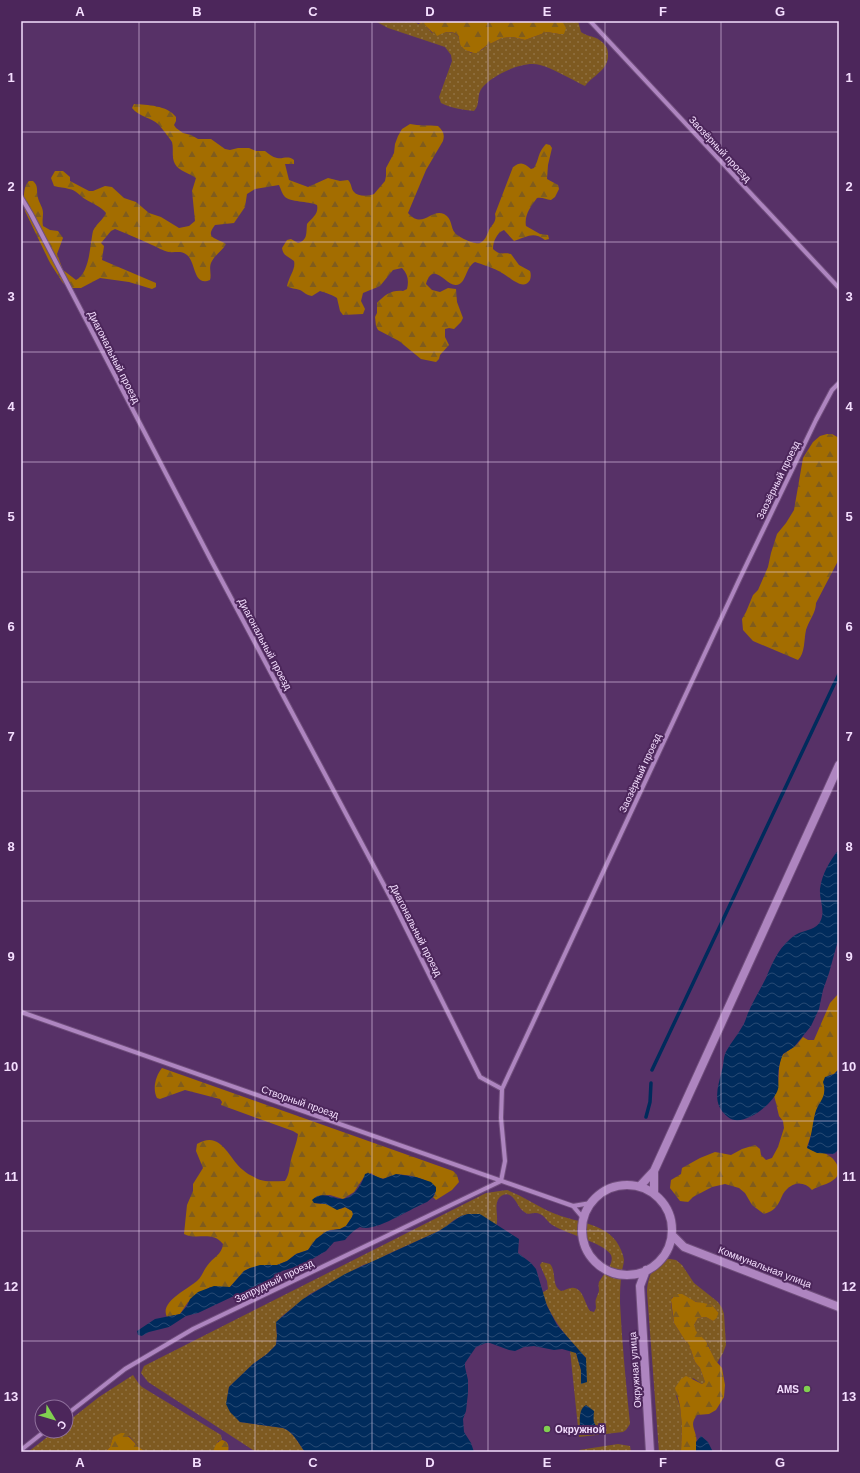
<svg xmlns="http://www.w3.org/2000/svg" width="860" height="1473" font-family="Arial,sans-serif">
<defs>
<pattern id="grass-dots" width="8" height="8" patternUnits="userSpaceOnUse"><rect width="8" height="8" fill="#7e5a21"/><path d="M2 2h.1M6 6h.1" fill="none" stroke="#917142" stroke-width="1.8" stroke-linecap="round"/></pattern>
<pattern id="forest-firs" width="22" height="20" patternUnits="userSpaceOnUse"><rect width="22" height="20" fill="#a36d00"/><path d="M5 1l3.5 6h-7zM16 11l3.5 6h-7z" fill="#7f5c1e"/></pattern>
<pattern id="water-waves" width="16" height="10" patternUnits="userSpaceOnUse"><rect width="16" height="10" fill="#002b5c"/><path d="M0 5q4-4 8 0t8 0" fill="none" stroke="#264974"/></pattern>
</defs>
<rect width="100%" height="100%" fill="#573167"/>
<path fill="url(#grass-dots)" d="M 375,21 L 415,21 L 418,24 L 424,24 L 432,33 L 442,33 L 449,32 L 454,33 L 458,36 L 462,47 L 471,53 L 482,50 L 486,46 L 502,38 L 513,37 L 525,40 L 547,32 L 559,34 L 563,22 L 562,21 L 578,21 L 581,32 C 586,36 593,36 598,39 C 604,43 608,47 608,54 C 609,70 593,75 585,86 C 572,80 553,68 540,65 C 524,60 492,75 482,88 C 476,95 481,104 474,111 C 463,110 451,108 441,103 L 439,97 L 452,61 L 451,55 L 445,47 L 388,28 Z
M 507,1190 C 523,1196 537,1206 553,1213 C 573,1222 602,1222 616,1241 C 620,1247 623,1253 624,1260 C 624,1264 622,1268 622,1272 C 620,1282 620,1293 620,1303 C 622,1343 626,1384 630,1424 L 626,1430 L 623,1432 L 579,1437 L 570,1350 L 576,1353 L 581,1370 L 581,1384 L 586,1358 C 567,1338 551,1319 542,1293 L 548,1289 L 547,1281 L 540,1265 L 542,1262 L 550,1264 C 557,1272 551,1286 561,1291 C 565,1291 569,1287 574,1288 C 583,1289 585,1304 590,1311 L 594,1312 L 596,1308 C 596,1305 595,1302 596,1299 C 597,1296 598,1294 599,1291 C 599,1288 598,1285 599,1282 C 603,1274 615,1264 611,1255 C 606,1244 565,1233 554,1226 C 548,1223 545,1216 540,1214 C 534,1211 529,1217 523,1211 C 517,1207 514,1191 503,1195 C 491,1201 500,1217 496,1226 C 484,1215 469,1209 454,1220 C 449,1224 445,1228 439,1231 L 386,1255 L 376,1261 L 363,1265 L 310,1294 L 281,1317 L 276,1326 L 277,1336 L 276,1345 L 267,1354 L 253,1364 L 232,1384 L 229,1387 L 227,1400 L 228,1408 L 240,1422 L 283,1428 C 294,1432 298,1443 305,1452 L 256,1452 L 148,1382 L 141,1373 L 144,1366 L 486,1193 Z
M 670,1259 L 676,1260 L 682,1265 L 694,1283 L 718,1302 L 722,1308 L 724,1314 L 726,1345 L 723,1353 L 717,1363 C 712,1357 711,1349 707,1343 C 703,1336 694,1334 694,1325 L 698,1318 L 706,1317 L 713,1321 L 718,1312 L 711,1304 L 699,1303 L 687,1298 L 672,1297 L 671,1304 L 674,1323 L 691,1350 L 695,1362 L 700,1368 L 705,1382 L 702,1384 L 693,1378 L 676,1396 L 680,1406 L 682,1426 L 681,1452 L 659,1452 L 647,1292 C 647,1279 654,1259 670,1259 Z
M 133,1375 L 139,1384 L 142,1387 L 221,1435 L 222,1440 L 218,1441 L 213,1452 L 146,1452 L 139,1447 L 129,1436 L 113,1437 L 110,1447 L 105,1452 L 28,1452 L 55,1431 L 66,1431 L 66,1423 L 99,1397 Z
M 618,1444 L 630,1446 L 631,1452 L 579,1452 L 579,1450 Z"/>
<path fill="url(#forest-firs)" d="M 415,21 L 562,21 L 566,28 L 564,34 L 559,34 L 547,32 L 525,40 L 513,37 L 502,38 L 486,46 L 477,53 C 472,53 466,51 462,47 C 459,44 460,39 458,36 C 452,29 443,33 437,36 C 432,33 429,28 424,25 C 421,23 419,24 415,21 Z
M 134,104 C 147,105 167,105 176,117 L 176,121 L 174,125 L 176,128 L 183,133 L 191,135 L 198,139 L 211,139 L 225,149 L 230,150 L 238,148 L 249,148 L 256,151 L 265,151 C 269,154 272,157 277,158 C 284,159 288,155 294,160 L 294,164 L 285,164 L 289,180 L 308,187 L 328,178 L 340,181 L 348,180 C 352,184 351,189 354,192 C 358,197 369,196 374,194 L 385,181 L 386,176 L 386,168 L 394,153 L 395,144 L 398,136 L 402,129 L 410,124 C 419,126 428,125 438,126 C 443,131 445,134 443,141 L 426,170 L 408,213 C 423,230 431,208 444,214 C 453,219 450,227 455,233 C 458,237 475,245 480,243 C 485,241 487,235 489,230 C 492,224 497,222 495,214 L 513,167 C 521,161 524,163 531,169 L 534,168 C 540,158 537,154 546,144 L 550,145 L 552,148 L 548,165 L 547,179 L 558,185 L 559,189 L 555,197 L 551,200 C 546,200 543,197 537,198 C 531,206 524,215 526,226 L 540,234 L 548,235 L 549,239 L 545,240 C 533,231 527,237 514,241 L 504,230 C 497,233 493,241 493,249 C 500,256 503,252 511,254 L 519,265 L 530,271 C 531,274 531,276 530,280 C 523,292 509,276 502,273 C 499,270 479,263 475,262 C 465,267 467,284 456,285 C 446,286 433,260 426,284 L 432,290 L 440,292 L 448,288 L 456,289 L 457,302 L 463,318 L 461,322 L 454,329 L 449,328 L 445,329 L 445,337 L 449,345 L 440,355 L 439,359 L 436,362 L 421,359 L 399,341 L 378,330 L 376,326 L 375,317 L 377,313 L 377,303 C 385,295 391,290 403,291 L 407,289 C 409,281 408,274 402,268 L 393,270 L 380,286 L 363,293 L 361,301 L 365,309 L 363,314 L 343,315 L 340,311 L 337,298 C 333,295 326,293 320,291 L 312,296 C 306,295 304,292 300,290 C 295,288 291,289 287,286 C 289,276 296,269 294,261 C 288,256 283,256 282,248 L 287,240 L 291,239 L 298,243 C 308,240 306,233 307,224 C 312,218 319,214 317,205 C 308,201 290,202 285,197 C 282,194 281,189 279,185 L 255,189 L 247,194 L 245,207 L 234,223 L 215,225 C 204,239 217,238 226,244 C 222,251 215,255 212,261 C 208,267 212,274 210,280 C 193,287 196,262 187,255 C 181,250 175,253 169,252 C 163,251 157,247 152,245 C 140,239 127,234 115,229 L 111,231 L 101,243 L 104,246 L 102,260 L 156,283 L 156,287 L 152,289 L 129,282 L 100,278 L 81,288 L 71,288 L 67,286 L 63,283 L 50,263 L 25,211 C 24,203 22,187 29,181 L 33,181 C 39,186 36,191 38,198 C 39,203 43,207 43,213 C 43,218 42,221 43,226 L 50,230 L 58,231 L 63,238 L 57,254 L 63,270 L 76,280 C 90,273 90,244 93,231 C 96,224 103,220 106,213 C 100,206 93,204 85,199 C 80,196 76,190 69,189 C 64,187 60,188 54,186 L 51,178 L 55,171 L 63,171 L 70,177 L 70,181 L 89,191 L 93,191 L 105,186 L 112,187 L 124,198 L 136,202 L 149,213 L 161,217 L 179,228 L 189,226 L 195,221 L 192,191 L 196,178 C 189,173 179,171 175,164 C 171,157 174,149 172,142 C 171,140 161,127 159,125 C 151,117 139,117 132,108 Z
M 827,434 L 832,434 L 839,438 L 839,559 L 816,603 C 816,613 809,620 806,630 C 804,639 805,654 798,660 L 753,641 L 743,630 L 742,619 L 746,612 L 753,595 L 758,590 L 768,567 L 771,553 L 777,534 L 786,523 L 794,510 L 803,458 L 813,442 L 820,436 Z
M 839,993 L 839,1069 L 834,1074 L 829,1076 L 825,1087 L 824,1097 L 815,1114 L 813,1129 L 807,1147 C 815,1154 822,1151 828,1155 C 832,1157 837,1163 838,1167 C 842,1183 821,1184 812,1190 C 803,1180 791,1182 783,1194 C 781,1198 779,1204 775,1208 C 772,1211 769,1212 764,1214 L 752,1205 L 745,1193 L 739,1188 L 725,1184 L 712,1187 L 693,1197 L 688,1202 L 680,1201 L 670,1188 L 671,1180 L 681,1174 L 682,1168 L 700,1158 L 715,1152 L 731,1155 L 742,1149 L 755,1145 L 760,1149 L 761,1155 L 766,1160 L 772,1158 L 778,1147 L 784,1128 L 783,1121 L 779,1116 L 774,1095 C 782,1084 776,1068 782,1056 C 785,1051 791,1050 795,1046 C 798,1044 800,1040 803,1037 L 808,1040 L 814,1040 L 830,1003 Z
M 162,1068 L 453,1171 L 457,1175 L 459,1182 L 452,1190 L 436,1200 L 433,1197 L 435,1194 C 433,1190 431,1186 429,1183 C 424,1178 402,1173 395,1175 C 383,1178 383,1182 371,1173 L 364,1177 L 354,1192 L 343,1199 L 330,1195 L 317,1196 L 314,1203 C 319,1204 324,1203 329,1205 C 335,1207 339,1211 345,1207 L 352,1211 L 353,1214 L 352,1217 L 346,1226 L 340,1229 L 330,1230 L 324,1233 L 316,1239 L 308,1250 L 296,1254 L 287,1261 L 277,1265 L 264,1265 L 250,1268 L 244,1271 L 230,1287 L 210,1287 L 188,1302 L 180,1314 L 167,1317 C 159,1302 188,1289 197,1281 C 202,1277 203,1271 207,1266 C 213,1257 222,1255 223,1244 C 212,1230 196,1241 184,1234 L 187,1205 L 193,1191 L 193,1184 L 203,1168 L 196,1151 L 197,1144 C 221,1129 229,1159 243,1170 C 246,1173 250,1175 254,1177 C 263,1183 275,1181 285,1181 C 290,1173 289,1168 291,1160 C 293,1151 297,1143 298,1134 L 293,1131 L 221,1105 L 222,1102 L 220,1099 L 185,1090 L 160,1099 L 157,1098 C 152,1089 156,1075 162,1068 Z
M 675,1294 L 682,1294 L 696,1302 L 711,1304 L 718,1312 L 719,1316 L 713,1321 L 706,1317 L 698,1318 L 694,1325 L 696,1331 L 706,1341 L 715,1360 L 722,1368 L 725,1385 L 724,1397 L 716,1410 L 709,1414 L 697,1415 C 690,1424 694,1427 696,1436 C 697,1440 696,1447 696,1452 L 681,1452 L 682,1426 L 680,1406 L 675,1388 L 681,1379 L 686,1376 L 702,1384 L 705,1382 L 700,1368 L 695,1362 L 691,1350 L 674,1323 L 671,1300 Z
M 121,1433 L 125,1433 L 139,1447 L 146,1452 L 105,1452 L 110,1447 L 113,1437 Z
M 222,1440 C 229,1442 229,1446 228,1452 L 213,1452 C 215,1446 216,1442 222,1440 Z"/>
<path fill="url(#water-waves)" d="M 839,849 L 839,941 L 837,944 L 829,973 L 823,990 L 819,1009 L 811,1026 L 794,1047 L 783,1054 C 780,1061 778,1069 778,1077 C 778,1081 779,1086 778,1089 C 774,1104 742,1129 728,1117 C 711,1104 718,1087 722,1070 C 724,1063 723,1056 727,1050 C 731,1042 738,1035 742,1027 C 745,1023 746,1018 748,1013 C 753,1001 760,990 766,978 C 771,966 776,954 785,944 C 789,940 794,935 799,933 C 807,930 816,929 820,922 C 826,911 819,900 820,889 C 822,873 830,861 839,849 Z
M 839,1069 L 839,1149 L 834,1154 L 817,1153 L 807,1148 C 812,1137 812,1125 815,1114 C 818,1101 828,1098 823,1082 L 825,1077 L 834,1074 Z
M 368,1173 L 383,1179 L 396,1174 L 416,1177 L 431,1182 L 436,1187 L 436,1191 L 433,1197 L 427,1202 C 411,1208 375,1233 360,1227 C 354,1230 349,1235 345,1240 L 334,1242 L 326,1251 L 302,1265 L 282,1271 L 259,1287 L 236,1295 L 198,1313 L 186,1316 L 169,1327 L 149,1332 L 142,1336 L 138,1335 L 137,1331 L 155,1319 L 180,1314 L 187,1306 L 190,1299 L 198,1292 L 214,1286 L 230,1287 L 244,1271 L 250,1268 L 260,1265 L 277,1265 L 287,1261 L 296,1254 L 308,1250 L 316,1239 L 327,1231 L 340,1229 L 346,1226 L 352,1217 L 353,1214 L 352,1211 L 345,1207 L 337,1210 L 326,1204 L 314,1203 L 312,1200 C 322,1190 333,1199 342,1199 C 354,1198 362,1184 365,1174 Z
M 468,1214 L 480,1214 L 519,1239 L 518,1253 L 531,1263 L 536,1269 L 547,1306 L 557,1325 L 586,1358 L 587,1382 L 581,1384 L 581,1370 L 576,1353 L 562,1349 L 554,1350 L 534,1346 L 524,1347 L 515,1351 L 509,1350 L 490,1343 L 486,1343 L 476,1347 L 465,1363 L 465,1367 L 468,1380 L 468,1393 L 466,1411 L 463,1419 L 464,1432 L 471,1443 L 474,1452 L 305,1452 C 298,1443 294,1432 283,1428 L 240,1422 L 230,1412 L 226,1404 L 229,1387 L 232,1384 L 253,1364 L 267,1354 L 276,1345 L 277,1336 L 276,1322 L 303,1299 L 345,1274 L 439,1231 L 461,1216 Z
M 586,1405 L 594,1411 C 594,1414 593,1419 594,1422 C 596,1427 599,1429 595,1434 L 584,1435 L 580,1430 C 580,1422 578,1409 586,1405 Z
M 701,1436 L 708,1442 L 713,1452 L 696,1452 L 696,1442 Z"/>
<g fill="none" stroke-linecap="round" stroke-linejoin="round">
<path stroke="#002b5c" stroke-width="3.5" d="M 652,1070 L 839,674
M 646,1117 L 650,1102 L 651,1083"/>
<g stroke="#704e7c" stroke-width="6">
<path id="street" d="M 590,21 L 839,288
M 21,197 L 31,214 L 212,562 L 394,904 L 480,1077 L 502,1089
M 21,1012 L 573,1206 L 591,1203
M 501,1181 L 505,1161 L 501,1118 L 502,1089 L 740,578 L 816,420 L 832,390 L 839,383
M 573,1206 L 584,1219
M 66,1415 L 125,1369 L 193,1329 L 501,1181
M 21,1450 L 45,1431"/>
</g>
<g stroke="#704e7c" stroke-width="10">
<path id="secondary" d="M582 1230a45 45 0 1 1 90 0a45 45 0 1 1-90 0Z
M 640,1186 L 654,1171 L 839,765
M 654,1193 L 654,1171
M 672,1235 L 684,1247 L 839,1307
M 646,1270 L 640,1286 L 650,1452"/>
</g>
<use href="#street" stroke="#ae85c0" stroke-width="4"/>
<use href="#secondary" stroke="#ae85c0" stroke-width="8"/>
</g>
<path fill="none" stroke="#f4defe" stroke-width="1" stroke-opacity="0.55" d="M 139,21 L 139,1452M 255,21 L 255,1452M 372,21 L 372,1452M 488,21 L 488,1452M 605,21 L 605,1452M 721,21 L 721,1452M 21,132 L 839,132M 21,242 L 839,242M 21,352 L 839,352M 21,462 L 839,462M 21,572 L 839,572M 21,682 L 839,682M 21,791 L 839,791M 21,901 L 839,901M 21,1011 L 839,1011M 21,1121 L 839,1121M 21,1231 L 839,1231M 21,1341 L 839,1341"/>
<g fill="#81d050" stroke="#4c265b" stroke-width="1.5">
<circle cx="807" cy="1389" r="4"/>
<circle cx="547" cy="1429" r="4"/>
</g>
<g text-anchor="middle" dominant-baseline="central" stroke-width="4" stroke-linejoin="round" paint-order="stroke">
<g font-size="10" fill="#f4defe" stroke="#4c265b">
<text transform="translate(720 149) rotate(47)">Заозёрный проезд</text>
<text transform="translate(114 357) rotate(63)">Диагональный проезд</text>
<text transform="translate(778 480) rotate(-64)">Заозёрный проезд</text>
<text transform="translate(265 644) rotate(62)">Диагональный проезд</text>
<text transform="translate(640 773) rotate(-65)">Заозёрный проезд</text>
<text transform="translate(416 930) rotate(63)">Диагональный проезд</text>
<text transform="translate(300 1102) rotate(19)">Створный проезд</text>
<text transform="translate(765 1267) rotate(21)">Коммунальная улица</text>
<text transform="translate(274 1281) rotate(-26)">Запрудный проезд</text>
<text transform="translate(635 1370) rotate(-94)">Окружная улица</text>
</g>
<g font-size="10" font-weight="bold" fill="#f4defe" stroke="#4c265b" text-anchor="end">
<text x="799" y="1389">AMS</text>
<text x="555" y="1429" text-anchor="start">Окружной</text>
</g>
</g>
<rect width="860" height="1473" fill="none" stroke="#4c265b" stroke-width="44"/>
<g transform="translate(54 1419) rotate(128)"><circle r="19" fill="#4c265b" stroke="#8f709c"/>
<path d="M0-3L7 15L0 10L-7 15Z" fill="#81d050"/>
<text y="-6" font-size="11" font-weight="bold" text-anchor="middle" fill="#f4defe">С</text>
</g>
<rect x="22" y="22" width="816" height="1429" fill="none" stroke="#f4defe" stroke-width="1.5"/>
<g font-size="13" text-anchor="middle" font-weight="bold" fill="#f4defe">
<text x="80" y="16">A</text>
<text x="197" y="16">B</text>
<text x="313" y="16">C</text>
<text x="430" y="16">D</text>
<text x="547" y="16">E</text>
<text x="663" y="16">F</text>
<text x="780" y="16">G</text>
<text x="11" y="82">1</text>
<text x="849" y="82">1</text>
<text x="11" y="191">2</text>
<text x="849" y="191">2</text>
<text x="11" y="301">3</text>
<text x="849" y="301">3</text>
<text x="11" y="411">4</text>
<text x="849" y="411">4</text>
<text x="11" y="521">5</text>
<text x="849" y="521">5</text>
<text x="11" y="631">6</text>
<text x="849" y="631">6</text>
<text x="11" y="741">7</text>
<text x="849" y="741">7</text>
<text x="11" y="851">8</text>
<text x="849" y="851">8</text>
<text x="11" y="961">9</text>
<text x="849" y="961">9</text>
<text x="11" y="1071">10</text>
<text x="849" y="1071">10</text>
<text x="11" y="1181">11</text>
<text x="849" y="1181">11</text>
<text x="11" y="1291">12</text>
<text x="849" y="1291">12</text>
<text x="11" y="1401">13</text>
<text x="849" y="1401">13</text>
<text x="80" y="1467">A</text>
<text x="197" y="1467">B</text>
<text x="313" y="1467">C</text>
<text x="430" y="1467">D</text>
<text x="547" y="1467">E</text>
<text x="663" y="1467">F</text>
<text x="780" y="1467">G</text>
</g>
</svg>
